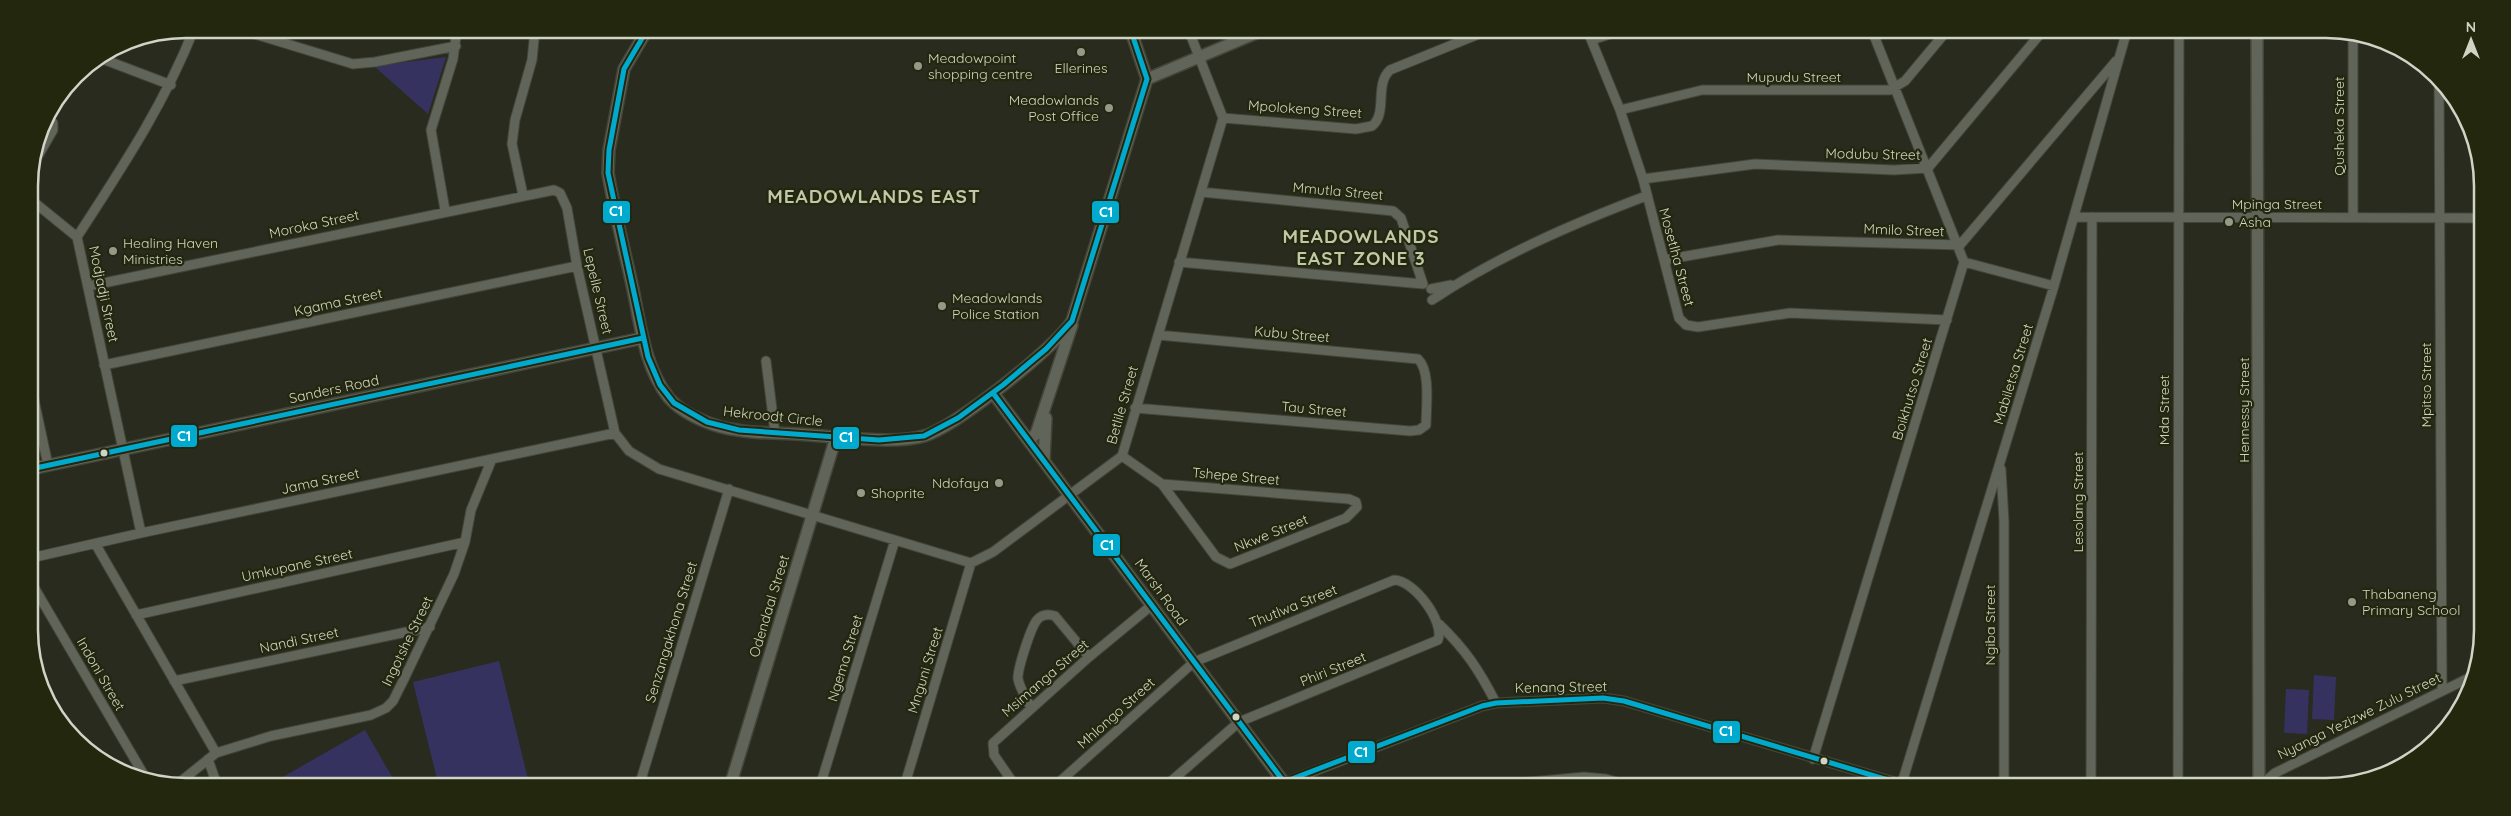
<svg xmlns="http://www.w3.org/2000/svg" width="2511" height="816" font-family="Quicksand,sans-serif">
<rect width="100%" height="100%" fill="#282b1d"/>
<path fill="#363260" d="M 446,57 L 428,114 L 374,66 Z
M 499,661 L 529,783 L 438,783 L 413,682 Z
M 2314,675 L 2336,677 L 2334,720 L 2312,719 Z
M 2286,689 L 2309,690 L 2307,734 L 2284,733 Z
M 365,730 L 395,782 L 274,782 Z"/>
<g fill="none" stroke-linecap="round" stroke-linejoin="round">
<g stroke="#434539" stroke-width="11">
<path id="minor" d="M 238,29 L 353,64 L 375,62 L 456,46
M 1588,32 L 1620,110 L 1643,179 L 1679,318 L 1686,325 L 1698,327 L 1790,313 L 1947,320
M 2353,34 L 2353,217
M 1592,40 L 1616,32
M 100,58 L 171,85
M 2439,79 L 2442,691
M 1620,110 L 1702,90 L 1890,90 L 1905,81 L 1945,33
M 1223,118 L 1356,129 L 1372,126 C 1388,113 1374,85 1390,70 L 1484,32
M 31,168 L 53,130 L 53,123 L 46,117
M 1643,179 L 1755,164 L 1894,170 L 1928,168 L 2041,33
M 523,195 L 512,144 L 515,120 L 532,60 L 535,30
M 29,198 L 77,237
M 445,210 L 431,130 L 453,59 L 457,29
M 2075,217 L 2479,218
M 1664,260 L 1778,240 L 1960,245 L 2116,61
M 1179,262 L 1423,284 L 1401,218 L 1393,211 L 1201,192
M 1964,262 L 2054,286
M 89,286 L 554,190 L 560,193 L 567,208 L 577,266 L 615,433 L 629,451 L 659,469 L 971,563 L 993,552 L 1122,456 L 1223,118 L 1189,31
M 1431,289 L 1451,285
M 1432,300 C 1498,256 1572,224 1646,196
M 766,361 L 775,433
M 104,365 L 577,266
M 30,381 L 48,465
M 1135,408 L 1410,431 L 1419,430 L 1426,425 C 1426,408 1431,371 1418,359 L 1158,335
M 1122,456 L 1162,484 L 1349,499 L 1356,502 L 1357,507 L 1346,518 L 1230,564 L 1216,557 L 1162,484
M 2001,469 L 2004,521 L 2004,786
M 141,533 L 77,237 C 121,169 164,105 194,29
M 96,545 L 216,753
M 31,558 L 141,533 L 615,433
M 31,582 L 148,782
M 136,615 L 465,542
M 1439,624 C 1466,650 1479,670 1496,703
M 174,681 L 430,627
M 1031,708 C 1027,699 1020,689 1018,679 C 1017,670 1031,627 1037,620 C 1042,614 1049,614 1055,616 L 1089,657
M 208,759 L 216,782
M 1813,759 L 1964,262 L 1873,33
M 180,782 L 216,753 L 271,736 L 371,715 L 386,708 L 393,701 L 405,677 L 454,574 L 465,542 L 471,510 L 492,459
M 640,783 L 729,489
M 821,783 L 895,540
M 905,784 L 971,563
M 1014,784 L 994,755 L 993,743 L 1089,657 L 1152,605
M 1057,784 L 1194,662 L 1394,580 C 1414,580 1445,622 1438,640 L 1239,722 L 1168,784
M 1281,784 L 1482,706 L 1496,703 L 1603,698 L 1624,701 L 1908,786
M 1497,785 L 1584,777 L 1606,779 L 1627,785
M 1901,786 L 2054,286 L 2126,34
M 2091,786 L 2092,217
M 2178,787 L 2179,34
M 2259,787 L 2275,773 L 2475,675"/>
</g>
<g stroke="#434539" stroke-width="14">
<path id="tertiary" d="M 647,30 L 624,69 L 609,150 L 608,173 C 614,209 623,245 631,280 C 640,319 643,366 669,398 C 681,412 703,422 721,427 C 745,433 771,433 796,434 C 829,436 894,445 924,436 C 955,427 1055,348 1072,321 L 1147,79 L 1131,31
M 2257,34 L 2259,787
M 1147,79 L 1261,31
M 993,393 L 1285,784
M 1029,440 L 1036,434 L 1072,325
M 1044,460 L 1046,418
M 31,469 L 643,338
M 731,783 L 836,437"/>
</g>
<use href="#minor" stroke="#616458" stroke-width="9"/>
<use href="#tertiary" stroke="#616458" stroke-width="11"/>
<g stroke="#22270d" stroke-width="9">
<path id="bus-1" d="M 647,30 L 624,69 L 609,150 L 608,173 L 648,357 L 660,385 L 674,403 L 707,422 L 739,430 L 879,440 L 924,436 L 958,418 L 1003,385 L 1046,349 L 1072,321 L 1147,79 L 1131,31
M 993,393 L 1284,782 L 1482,706 L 1496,703 L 1603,698 L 1624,701 L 1908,786
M 31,469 L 643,338"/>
</g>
<use href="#bus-1" stroke="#00a9ce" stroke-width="5"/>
</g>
<g fill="#95998a" stroke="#22270d" stroke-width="2">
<circle cx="1081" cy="52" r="5"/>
<circle cx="918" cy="66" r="5"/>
<circle cx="1109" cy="108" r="5"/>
<circle cx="2229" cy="222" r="5"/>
<circle cx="113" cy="251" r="5"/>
<circle cx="942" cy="306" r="5"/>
<circle cx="999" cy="483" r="5"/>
<circle cx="861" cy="493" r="5"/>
<circle cx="2352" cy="602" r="5"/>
</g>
<g fill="#d0d4c5" stroke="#22270d" stroke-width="2">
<circle cx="104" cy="453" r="4.5"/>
<circle cx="1236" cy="717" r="4.5"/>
<circle cx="1824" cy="761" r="4.5"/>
</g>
<g text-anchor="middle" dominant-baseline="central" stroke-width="4.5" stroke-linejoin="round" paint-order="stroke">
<g font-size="14" fill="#d0d4c5" stroke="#22270d" text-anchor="start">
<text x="928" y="58">Meadowpoint<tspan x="928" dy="16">shopping centre</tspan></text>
<text x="1081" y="68" text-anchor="middle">Ellerines</text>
<text x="1099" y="100" text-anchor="end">Meadowlands<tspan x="1099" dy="16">Post Office</tspan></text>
<text x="2239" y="222">Asha</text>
<text x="123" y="243">Healing Haven<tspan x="123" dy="16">Ministries</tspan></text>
<text x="952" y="298">Meadowlands<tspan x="952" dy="16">Police Station</tspan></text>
<text x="989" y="483" text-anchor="end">Ndofaya</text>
<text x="871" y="493">Shoprite</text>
<text x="2362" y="594">Thabaneng<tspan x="2362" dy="16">Primary School</tspan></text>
</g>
<g font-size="14" fill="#d0d4c5" stroke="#22270d">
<text x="1794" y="77">Mupudu Street</text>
<text transform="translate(1305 109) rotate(4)">Mpolokeng Street</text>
<text transform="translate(2339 126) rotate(-90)">Qusheka Street</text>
<text transform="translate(1873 154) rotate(1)">Modubu Street</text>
<text transform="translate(1338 191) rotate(5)">Mmutla Street</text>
<text x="2277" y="204">Mpinga Street</text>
<text transform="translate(314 224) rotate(-12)">Moroka Street</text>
<text transform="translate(1904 230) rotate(2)">Mmilo Street</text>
<text transform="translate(1677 257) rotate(75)">Mosetlha Street</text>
<text transform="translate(598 291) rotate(77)">Lepelle Street</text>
<text transform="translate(104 294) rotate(78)">Modjadji Street</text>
<text transform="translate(338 302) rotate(-12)">Kgama Street</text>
<text transform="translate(1292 334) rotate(5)">Kubu Street</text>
<text transform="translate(2013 374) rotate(-73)">Mabiletsa Street</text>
<text transform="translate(2426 385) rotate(-90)">Mpitso Street</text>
<text transform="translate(334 389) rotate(-12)">Sanders Road</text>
<text transform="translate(1912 389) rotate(-73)">Boikhutso Street</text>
<text transform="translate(1122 405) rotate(-74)">Betlile Street</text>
<text transform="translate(1314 409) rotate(5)">Tau Street</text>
<text transform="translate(2164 410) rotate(-90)">Mda Street</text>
<text transform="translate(2244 410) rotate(-90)">Hennessy Street</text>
<text transform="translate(773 416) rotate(6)">Hekroodt Circle</text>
<text transform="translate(1236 476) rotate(5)">Tshepe Street</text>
<text transform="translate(320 481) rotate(-12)">Jama Street</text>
<text transform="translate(2078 502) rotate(-90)">Lesolang Street</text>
<text transform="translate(1271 533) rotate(-22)">Nkwe Street</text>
<text transform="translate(297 565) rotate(-12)">Umkupane Street</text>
<text transform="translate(1161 592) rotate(54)">Marsh Road</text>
<text transform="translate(769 606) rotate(-73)">Odendaal Street</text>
<text transform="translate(1293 606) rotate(-22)">Thutlwa Street</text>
<text transform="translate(1990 625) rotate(-90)">Ngiba Street</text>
<text transform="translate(671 632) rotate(-73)">Senzangakhona Street</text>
<text transform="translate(299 640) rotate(-12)">Nandi Street</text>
<text transform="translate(407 641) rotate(-64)">Ingotshe Street</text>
<text transform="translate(845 658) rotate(-73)">Ngema Street</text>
<text transform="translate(1333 669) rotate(-22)">Phiri Street</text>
<text transform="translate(925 670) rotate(-73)">Mnguni Street</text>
<text transform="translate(101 674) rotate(60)">Indoni Street</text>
<text transform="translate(1045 678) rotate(-41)">Msimanga Street</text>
<text transform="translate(1561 687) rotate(-1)">Kenang Street</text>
<text transform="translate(1116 713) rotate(-42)">Mhlongo Street</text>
<text transform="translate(2359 716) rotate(-26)">Nyanga Yezizwe Zulu Street</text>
</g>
<g font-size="19" font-weight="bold" letter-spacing="1" fill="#c0c8a8" stroke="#22270d">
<text x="874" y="196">MEADOWLANDS EAST</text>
<text x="1361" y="236">MEADOWLANDS<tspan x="1361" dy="22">EAST ZONE 3</tspan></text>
</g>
</g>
<path d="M0 0H2511V816H0ZM186 38H2326A148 148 0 0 1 2474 186V630A148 148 0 0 1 2326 778H186A148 148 0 0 1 38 630V186A148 148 0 0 1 186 38Z" fill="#22270d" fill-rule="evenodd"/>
<path fill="none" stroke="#d0d4c5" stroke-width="2.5" d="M186 38H2326A148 148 0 0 1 2474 186V630A148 148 0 0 1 2326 778H186A148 148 0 0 1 38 630V186A148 148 0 0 1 186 38Z"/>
<g stroke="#22270d" stroke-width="2">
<rect x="602" y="200" width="29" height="24" rx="5" fill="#00a9ce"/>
<rect x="1091" y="200" width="29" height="24" rx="5" fill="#00a9ce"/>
<rect x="170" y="424" width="28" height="24" rx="5" fill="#00a9ce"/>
<rect x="832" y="426" width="28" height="24" rx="5" fill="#00a9ce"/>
<rect x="1092" y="533" width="29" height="24" rx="5" fill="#00a9ce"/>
<rect x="1712" y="720" width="29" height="24" rx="5" fill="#00a9ce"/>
<rect x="1347" y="740" width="29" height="24" rx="5" fill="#00a9ce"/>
</g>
<g font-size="14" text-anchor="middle" font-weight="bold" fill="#fff">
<text x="616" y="216">C1</text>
<text x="1106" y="217">C1</text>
<text x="184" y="441">C1</text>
<text x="846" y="442">C1</text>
<text x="1107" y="550">C1</text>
<text x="1726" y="736">C1</text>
<text x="1361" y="757">C1</text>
</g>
<g transform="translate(2471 40)" stroke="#22270d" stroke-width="4" paint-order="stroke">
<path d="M0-4L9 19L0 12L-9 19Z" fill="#d0d4c5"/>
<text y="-8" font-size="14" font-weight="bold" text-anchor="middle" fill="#d0d4c5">N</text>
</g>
</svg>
